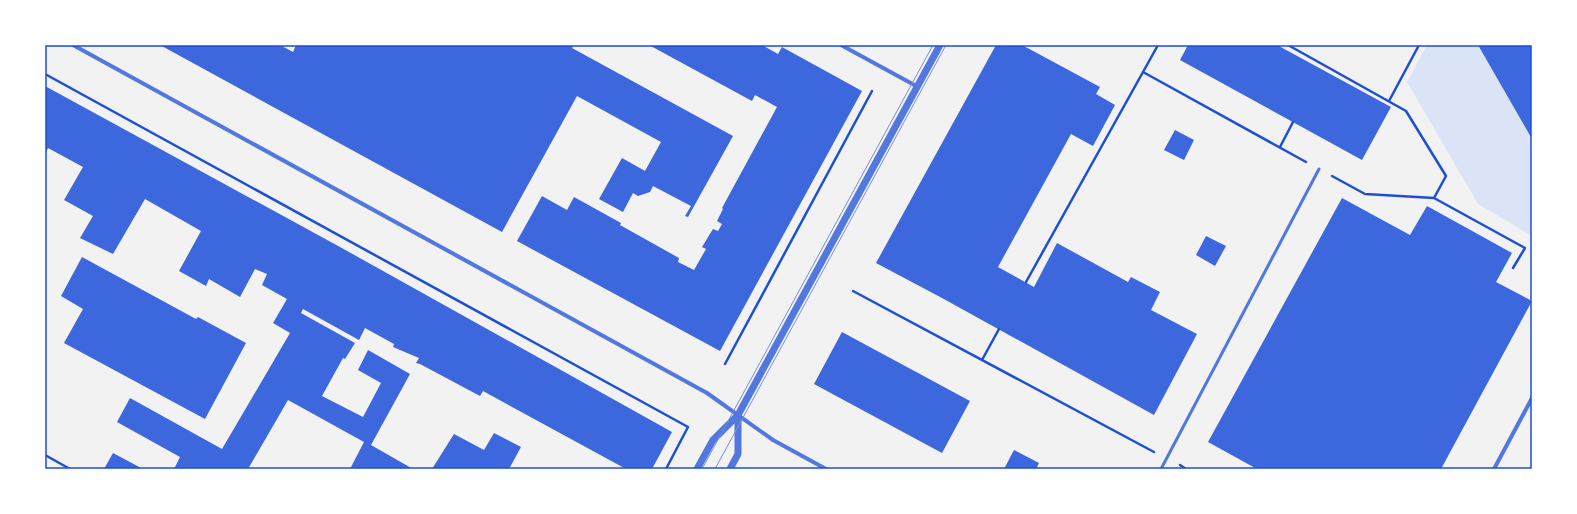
<svg xmlns="http://www.w3.org/2000/svg" width="1577" height="514" font-family="'PT Serif',serif">
<rect width="100%" height="100%" fill="#f2f2f2"/>
<path fill="#dbe4f7" d="M 1427,45 L 1478,45 L 1532,139 L 1532,236 L 1478,204 L 1407,82 Z"/>
<path fill="#3d67dc" d="M 160,45 L 280,45 L 293,52 L 296,45 L 574,45 L 572,48 L 733,136 L 688,217 L 685,216 L 691,206 L 653,186 L 650,192 L 638,196 L 633,193 L 623,212 L 599,199 L 622,158 L 645,171 L 661,142 L 577,96 L 502,232 Z
M 649,45 L 762,45 L 778,54 L 782,47 L 862,91 L 720,351 L 517,241 L 542,196 L 567,210 L 574,197 L 621,223 L 620,225 L 679,258 L 678,262 L 694,270 L 706,249 L 702,247 L 713,229 L 718,231 L 722,224 L 717,221 L 723,209 L 722,208 L 777,107 L 755,95 L 752,101 Z
M 996,45 L 1022,45 L 1100,87 L 1096,94 L 1115,105 L 1093,146 L 1071,134 L 998,267 L 1034,287 L 1057,243 L 1128,282 L 1131,277 L 1160,292 L 1151,310 L 1197,334 L 1154,415 L 942,298 L 876,263 Z
M 1188,45 L 1277,45 L 1391,107 L 1362,160 L 1180,60 Z
M 1478,45 L 1532,45 L 1532,139 Z
M 45,86 L 340,247 L 672,432 L 652,469 L 626,469 L 483,391 L 480,396 L 420,364 L 416,363 L 419,358 L 393,347 L 394,344 L 365,328 L 359,340 L 303,309 L 301,313 L 355,343 L 345,359 L 343,358 L 322,396 L 363,417 L 381,383 L 358,370 L 368,350 L 410,374 L 371,445 L 413,469 L 350,469 L 364,442 L 288,400 L 248,469 L 174,469 L 180,457 L 117,422 L 130,398 L 222,449 L 290,333 L 273,323 L 287,299 L 262,285 L 267,274 L 255,269 L 240,297 L 209,279 L 206,286 L 179,271 L 201,231 L 145,199 L 113,254 L 80,238 L 93,216 L 64,200 L 83,167 L 48,148 L 45,155 Z
M 1175,130 L 1194,140 L 1184,160 L 1164,150 Z
M 1342,198 L 1410,235 L 1427,206 L 1512,253 L 1496,282 L 1532,301 L 1441,469 L 1257,469 L 1208,442 Z
M 1206,236 L 1226,246 L 1215,266 L 1196,255 Z
M 82,257 L 196,319 L 198,317 L 246,343 L 205,419 L 64,343 L 83,309 L 61,296 Z
M 842,332 L 970,401 L 942,453 L 814,384 Z
M 494,433 L 521,447 L 509,469 L 432,469 L 454,434 L 484,450 Z
M 1014,450 L 1039,463 L 1037,467 L 1040,469 L 1004,469 Z
M 113,453 L 143,469 L 104,469 Z"/>
<g fill="none" stroke-linecap="round" stroke-linejoin="round">
<path stroke="#1d4ed8" stroke-width="2.5" d="M 1288,45 L 1406,111 L 1446,176 L 1434,198 L 1365,194 L 1332,176
M 1143,72 L 1158,45
M 45,74 L 688,427 L 666,469
M 1389,101 L 1419,45
M 1280,147 L 1293,122
M 1434,198 L 1525,248 L 1513,268
M 1026,282 L 1143,72 L 1306,162
M 853,291 L 1154,452
M 982,360 L 999,329
M 725,364 L 872,91
M 45,455 L 70,469
M 1180,465 L 1186,469"/>
<path stroke="#5277de" stroke-width="3" d="M 1161,469 L 1319,169"/>
<path stroke="#5277de" stroke-width="4" d="M 73,45 L 707,393 L 773,440 L 826,469
M 841,45 L 918,87
M 1494,469 L 1532,398"/>
<path stroke="#5277de" stroke-width="7" d="M 697,469 L 713,440 L 738,415 L 940,45
M 730,469 L 738,454 L 738,415"/>
<path stroke="#7290e2" stroke-width="1" d="M 702,469 L 933,45
M 715,469 L 946,45"/>
</g>
<rect width="1577" height="514" fill="none" stroke="#ffffff" stroke-width="92"/>
<rect x="46" y="46" width="1485" height="422" fill="none" stroke="#1d4ed8" stroke-width="1.5"/>
</svg>
